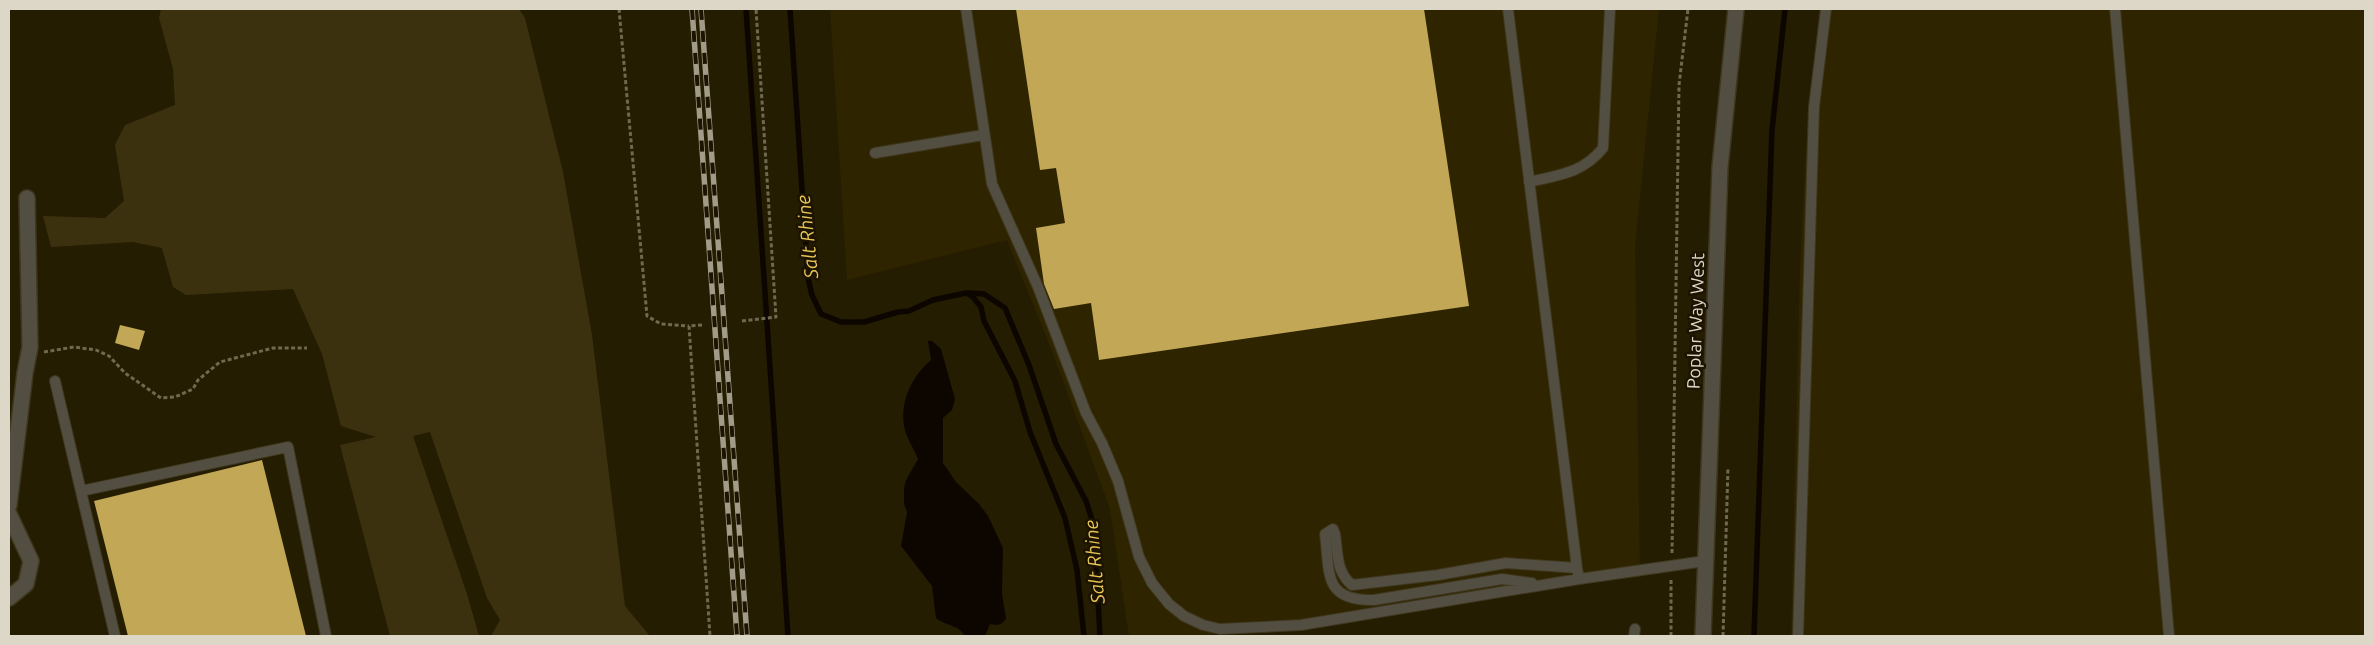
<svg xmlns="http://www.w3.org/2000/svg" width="2374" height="645" font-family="Ubuntu,sans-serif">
<rect width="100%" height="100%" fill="#251d01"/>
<path fill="#2f2400" d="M 830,9 L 1659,9 L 1635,246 L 1640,576 L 1202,636 L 1129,636 L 1110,509 L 1052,351 L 1007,240 L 847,280 Z
M 1819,9 L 2365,9 L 2365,636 L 1791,636 L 1800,267 L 1806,145 Z"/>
<path fill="#3c310f" d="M 161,9 L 519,9 L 525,18 L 563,172 L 592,335 L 625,606 L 650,636 L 491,636 L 500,620 L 487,598 L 430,432 L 413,436 L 467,594 L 479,636 L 390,636 L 340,445 L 376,437 L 341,426 L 322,354 L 293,289 L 186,295 L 173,287 L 162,248 L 133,242 L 51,247 L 43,216 L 105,218 L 124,201 L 115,145 L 125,125 L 175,105 L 173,69 L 159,18 Z"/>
<path fill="#0d0600" d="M 928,341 L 932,341 L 941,349 L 955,399 L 952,410 L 943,418 L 943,463 L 956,482 L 979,504 L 988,516 L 1003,548 L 1002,593 L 1006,619 C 1001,625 998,626 990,624 L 985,636 L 965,636 C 958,624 945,626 936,618 L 932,586 L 901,546 L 907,512 L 904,504 L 904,488 L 906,480 L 918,459 C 914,448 906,438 904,426 C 900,401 912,376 931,360 Z"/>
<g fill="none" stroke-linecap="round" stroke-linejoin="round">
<path stroke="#0d0600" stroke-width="5.5" d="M 746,9 L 788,636
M 790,9 L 808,278 L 812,295 L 821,314 L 841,322 L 864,322 L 898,312 L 909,311 L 933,300 L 966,293 L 972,296 L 981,307 L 984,321 L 1015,381 L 1030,432 L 1065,518 L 1077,570 L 1084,636
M 968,293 L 984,294 L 1005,308 L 1029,365 L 1056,444 L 1086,501 L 1094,526 L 1100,636
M 1754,636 L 1772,130 L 1785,9"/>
</g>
<path fill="#c1a756" d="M 1016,9 L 1424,9 L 1469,306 L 1099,360 L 1091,303 L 1054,309 L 1044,284 L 1036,228 L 1065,223 L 1056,168 L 1040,170 Z
M 120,325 L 145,331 L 139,350 L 115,343 Z
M 262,460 L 306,636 L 128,636 L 94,501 Z"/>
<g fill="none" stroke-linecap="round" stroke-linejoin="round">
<g stroke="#3f371d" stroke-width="12">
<path id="service" d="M 966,9 L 992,184 L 1038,287 L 1086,413 L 1102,443 L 1118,481 L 1139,557 L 1152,583 L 1169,604 L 1184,616 L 1203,625 L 1220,629 L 1301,625 L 1579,579
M 1508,9 L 1577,568
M 2115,9 L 2169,636
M 875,153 L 983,135
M 1529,182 C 1559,175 1583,173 1603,148 L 1610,9
M 55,381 L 115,636
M 81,491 L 288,447 L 326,636
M 1532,583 L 1502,579 L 1374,600 C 1323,601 1330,574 1325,534 L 1333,529 L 1335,534 C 1338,553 1336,572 1352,585 L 1438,575 L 1506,563 L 1577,568 L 1579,579 L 1705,561
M 1634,636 L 1635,629
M 1798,636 L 1814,107 L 1826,9"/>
</g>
<g stroke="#3f371d" stroke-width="18">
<path id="minor" d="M 9,505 L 25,373 L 30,347 L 27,198
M 9,514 L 31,561 L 26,584 L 9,598
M 1703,636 L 1720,167 L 1736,9"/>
</g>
<path stroke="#706952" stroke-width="3" stroke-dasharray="4 2.5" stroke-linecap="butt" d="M 619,9 L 647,316 L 661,324 L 689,326
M 742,321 L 776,317 L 756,9
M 702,325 L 689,326 L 710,636
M 44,352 L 74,347 L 96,350 L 109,356 L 125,373 L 161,398 L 175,397 L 193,389 L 198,380 L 220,362 L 273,348 L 307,348
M 1672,553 L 1679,85 L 1688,9
M 1671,636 L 1671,579
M 1723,636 L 1728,468"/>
<use href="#service" stroke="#524e41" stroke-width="10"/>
<use href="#minor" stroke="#524e41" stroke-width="15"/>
<g stroke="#a29b87" stroke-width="5.5">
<path id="rail" d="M 692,9 L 737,636
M 701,9 L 747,636"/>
</g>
<use href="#rail" stroke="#1c1300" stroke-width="4" stroke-dasharray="11" stroke-linecap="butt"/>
</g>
<g text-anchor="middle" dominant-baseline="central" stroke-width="5" stroke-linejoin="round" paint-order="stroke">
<g font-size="18" fill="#ddd7c7" stroke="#1c1300">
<text transform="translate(1695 321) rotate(-88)">Poplar Way West</text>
</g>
<g font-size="19" font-style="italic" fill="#e9c757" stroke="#1c1300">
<text transform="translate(807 237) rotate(-96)">Salt Rhine</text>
<text transform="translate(1094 562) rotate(-95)">Salt Rhine</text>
</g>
</g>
<rect width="2374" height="645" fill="none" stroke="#ddd7c7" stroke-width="20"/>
</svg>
